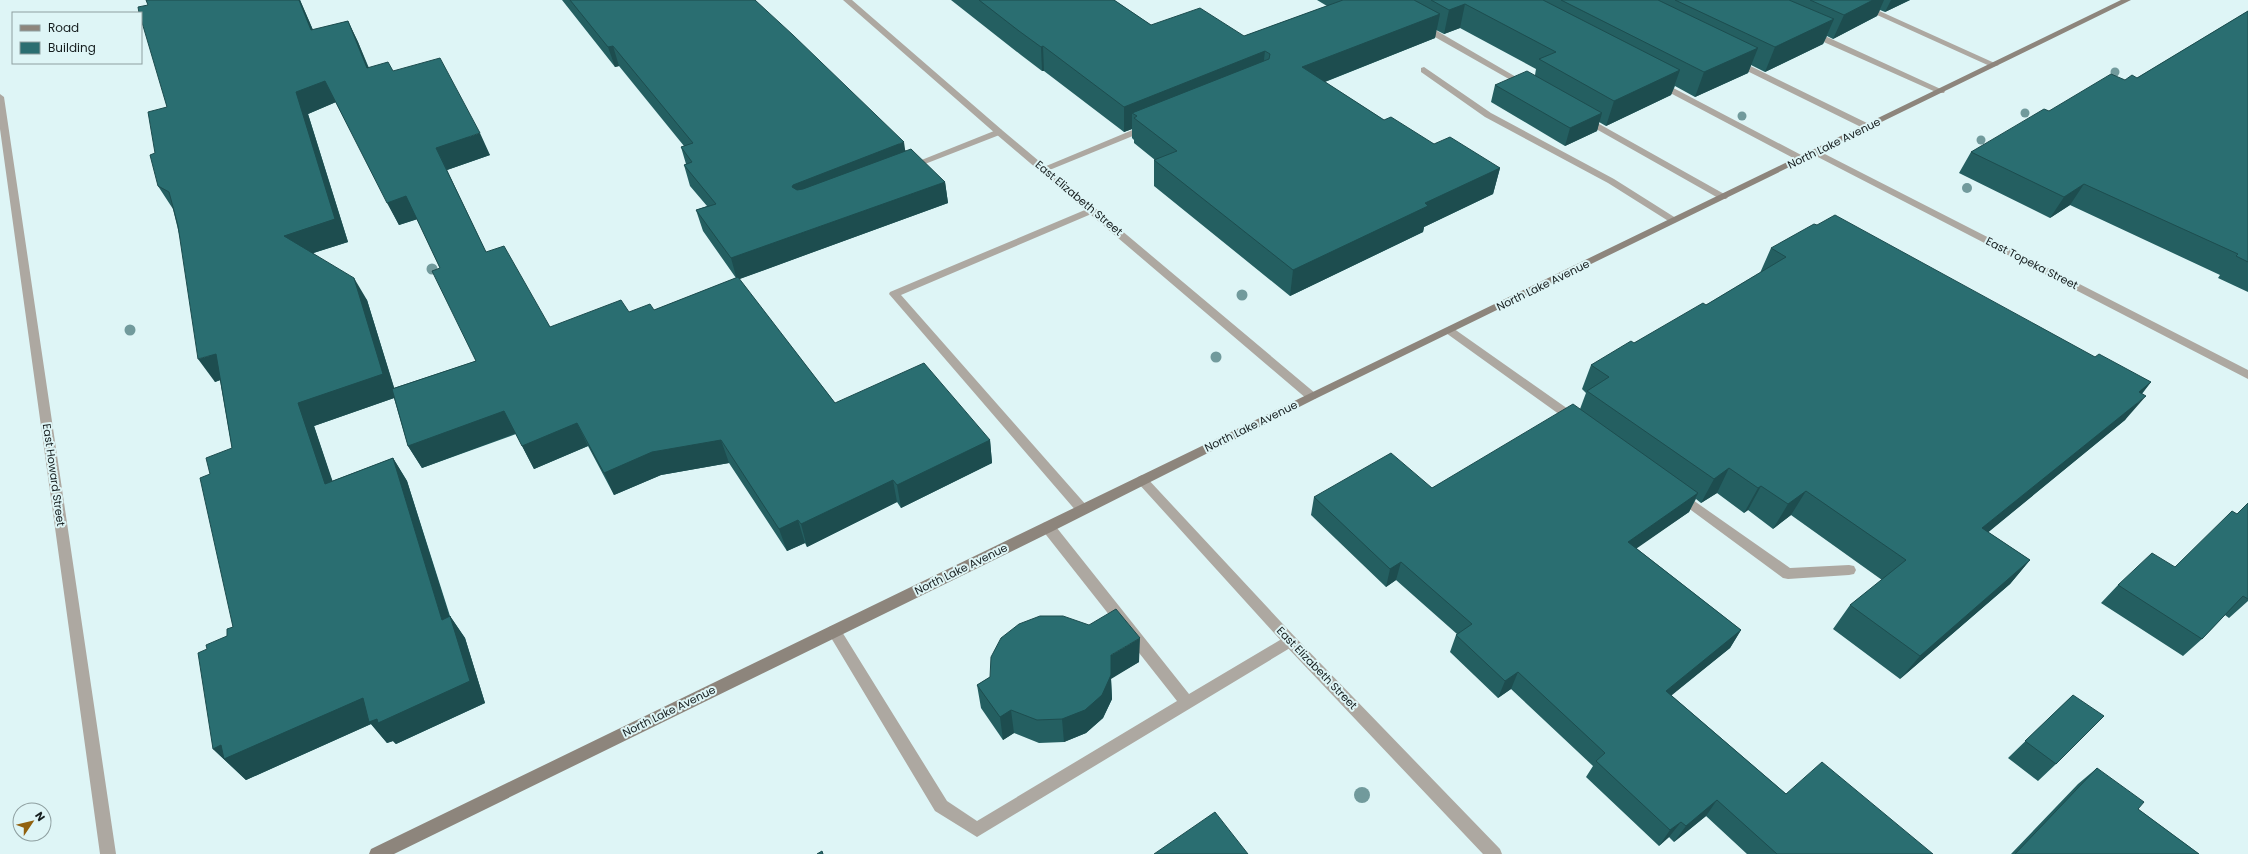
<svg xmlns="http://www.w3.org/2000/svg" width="2248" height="854" font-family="Poppins,sans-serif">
<rect width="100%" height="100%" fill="#def5f6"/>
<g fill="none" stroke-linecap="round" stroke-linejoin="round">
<path fill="#ada8a1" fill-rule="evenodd" d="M 1844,0 L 1855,0 L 1999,65 L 1992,67 Z
M 1419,24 L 1425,24 L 1530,85 L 1523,87 L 1419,28 Z
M 1808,31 L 1814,31 L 1945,91 L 1944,93 L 1938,93 L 1808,35 Z
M 1736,59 L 1869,124 L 1871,126 L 1866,129 L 1863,128 L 1733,64 L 1732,62 Z
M 1424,67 L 1491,113 L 1614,179 L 1679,220 L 1674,223 L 1670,222 L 1608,183 L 1485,117 L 1421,72 L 1421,68 Z
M 1660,81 L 1805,157 L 1807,159 L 1802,162 L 1799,161 L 1657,86 L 1657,82 Z
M 1585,116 L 1726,195 L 1728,197 L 1726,199 L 1720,199 L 1582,121 L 1582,117 Z
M 1147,124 L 1152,127 L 1150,129 L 1047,171 L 1041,171 L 1039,169 Z
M 999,129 L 1002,130 L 1002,134 L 912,169 L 906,169 L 904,167 Z
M 1092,207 L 1097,210 L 1096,212 L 901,295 L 1087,506 L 1088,509 L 1087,512 L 1077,512 L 889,294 L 890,292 Z
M 1450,326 L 1578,416 L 1580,419 L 1578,422 L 1570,422 L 1446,333 L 1444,330 Z
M 1680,491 L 1790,568 L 1849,565 L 1854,566 L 1856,570 L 1854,574 L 1849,575 L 1788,579 L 1783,578 L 1676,499 L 1674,496 L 1676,493 Z
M 1048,522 L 1053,523 L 1189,694 L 1285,637 L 1290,635 L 1295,637 L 1297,641 L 1295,645 L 977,837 L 935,811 L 827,631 L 829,627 L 834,625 L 839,627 L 947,801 L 977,821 L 1177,701 L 1043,531 L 1042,527 L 1043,523 Z"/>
<path fill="#ada8a1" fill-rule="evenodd" d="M 843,0 L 852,0 L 1002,130 L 1315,393 L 1317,396 L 1315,399 L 1307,399 L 996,134 Z
M 0,94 L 4,97 L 116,854 L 100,854 L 0,129 Z
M 1815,149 L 2248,370 L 2248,379 L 1812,154 L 1810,152 Z
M 1142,475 L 1146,477 L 1295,637 L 1500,849 L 1502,854 L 1483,854 L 1285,645 L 1138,483 L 1136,480 L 1138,477 Z"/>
<path fill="#8d857c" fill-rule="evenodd" d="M 2121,0 L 2131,0 L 1315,399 L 1053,531 L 394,854 L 369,854 L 371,849 Z"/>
</g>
<g fill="#719a9c">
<circle cx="2115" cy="72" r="4.5"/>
<circle cx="2025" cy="113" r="4.5"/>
<circle cx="1742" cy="116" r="4.5"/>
<circle cx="1981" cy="140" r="4.5"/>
<circle cx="1967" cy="188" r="5"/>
<circle cx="432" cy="269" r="5.5"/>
<circle cx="1242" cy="295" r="5.5"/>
<circle cx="130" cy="330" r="5.5"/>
<circle cx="1216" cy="357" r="5.5"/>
<circle cx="1362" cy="795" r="8"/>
</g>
<path fill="#245f61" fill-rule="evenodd" d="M 146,0 L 300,0 L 313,30 L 348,21 L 358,42 L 369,68 L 393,71 L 490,155 L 447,170 L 486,252 L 550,327 L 629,312 L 654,310 L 736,278 L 703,231 L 696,210 L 707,206 L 690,186 L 684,165 L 686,164 L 681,147 L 684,146 L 619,66 L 615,67 L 562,0 L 755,0 L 906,151 L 945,182 L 948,203 L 739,279 L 835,403 L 990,440 L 992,463 L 901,508 L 897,502 L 807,547 L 805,543 L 787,551 L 729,463 L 661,475 L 614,495 L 588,446 L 534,469 L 516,434 L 422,468 L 408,446 L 394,398 L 314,426 L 332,481 L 393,458 L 407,481 L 450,616 L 465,638 L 485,703 L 396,744 L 393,741 L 387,743 L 371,724 L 246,780 L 213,749 L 207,649 L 227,636 L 233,627 L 210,474 L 232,448 L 220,380 L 215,382 L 173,209 L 158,186 L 155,153 L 167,107 L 148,5 ZM 336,102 L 399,225 L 417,219 L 440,268 L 476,361 L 394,388 L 367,300 L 313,253 L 348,242 L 308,114 Z
M 951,0 L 1114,0 L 1151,25 L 1244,36 L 1327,6 L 1317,0 L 1910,0 L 1885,12 L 1880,10 L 1877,16 L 1833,39 L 1827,36 L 1823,44 L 1765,72 L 1751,65 L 1748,73 L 1695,97 L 1675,86 L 1671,95 L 1606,126 L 1599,122 L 1597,131 L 1565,146 L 1491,102 L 1495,85 L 1535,75 L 1536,69 L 1460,28 L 1444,34 L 1436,30 L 1435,38 L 1325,82 L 1384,120 L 1434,144 L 1500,168 L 1493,194 L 1424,227 L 1423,232 L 1290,296 L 1154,186 L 1154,160 L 1155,160 L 1134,143 L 1134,140 L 1132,138 L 1132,129 L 1124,132 L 1044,71 L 1042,71 L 1021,55 Z
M 2248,11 L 2248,292 L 2218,278 L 2220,275 L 2070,205 L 2050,218 L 1959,173 L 1971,152 L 2049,111 L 2125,80 L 2137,78 Z
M 1771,248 L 2095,357 L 2151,382 L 2142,394 L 2125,420 L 1988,532 L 2030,560 L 2010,584 L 1900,679 L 1833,629 L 1850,605 L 1882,580 L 1791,515 L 1773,529 L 1748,510 L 1744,513 L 1717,493 L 1701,503 L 1696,499 L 1689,512 L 1636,548 L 1741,630 L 1730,648 L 1671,695 L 1786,794 L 1933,854 L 1747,854 L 1706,816 L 1674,842 L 1669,837 L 1659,846 L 1586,777 L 1593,766 L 1511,689 L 1498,698 L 1450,652 L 1456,635 L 1457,634 L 1396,580 L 1386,587 L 1311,515 L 1314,497 L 1432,488 L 1580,409 L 1586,393 L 1582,389 L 1591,365 L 1634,343 L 1706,305 L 1760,273 Z
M 2248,503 L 2248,601 L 2229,618 L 2225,615 L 2202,639 L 2183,656 L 2101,603 L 2118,585 L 2175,567 L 2237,514 Z
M 1139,662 L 1111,678 L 1112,699 L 1103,718 L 1086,733 L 1064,742 L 1039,743 L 1014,733 L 1003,740 L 981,708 L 977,685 L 990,677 Z
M 2073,695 L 2056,764 L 2038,781 L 2008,758 Z
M 2097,768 L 2138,809 L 2199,854 L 2011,854 L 2078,784 Z"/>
<path fill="#1d4d4f" d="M 299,0 L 300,0 L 322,51 L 311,30 Z
M 1873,0 L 1884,0 L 1877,16 L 1833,39 L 1844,15 Z
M 1891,0 L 1910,0 L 1885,12 Z
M 1465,4 L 1460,28 L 1444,34 L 1449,10 Z
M 1440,14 L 1435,38 L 1299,92 L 1302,67 Z
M 1834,19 L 1823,44 L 1765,72 L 1775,47 Z
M 348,21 L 358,42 L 377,90 L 367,68 Z
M 613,46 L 619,66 L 615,67 L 608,47 Z
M 1043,46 L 1044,71 L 1042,71 L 1041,47 Z
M 1758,48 L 1748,73 L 1695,97 L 1704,72 Z
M 1265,51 L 1262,76 L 1137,116 L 1132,113 L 1132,129 L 1124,132 L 1124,107 Z
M 1680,70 L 1671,95 L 1606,126 L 1614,101 Z
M 325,81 L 336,102 L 308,114 L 348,242 L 298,258 L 284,236 L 296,92 Z
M 1602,113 L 1597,131 L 1565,146 L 1570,128 Z
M 480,133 L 490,155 L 447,170 L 436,148 Z
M 904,142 L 907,163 L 797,206 L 792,187 L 793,185 Z
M 1500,168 L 1493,194 L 1424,227 L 1423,232 L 1290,296 L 1293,270 L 1425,203 Z
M 945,182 L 948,203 L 737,280 L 731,258 Z
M 2084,184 L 2070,205 L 2050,218 L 2064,197 Z
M 406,196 L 418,219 L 399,225 L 387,203 Z
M 354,278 L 367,300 L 397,397 L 314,426 L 341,506 L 325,484 L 298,403 Z
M 216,354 L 232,376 L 215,382 L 198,359 Z
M 2151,382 L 2130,407 L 2139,392 Z
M 2146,396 L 2125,420 L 1963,553 L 1982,528 Z
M 504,411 L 516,433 L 422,468 L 408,446 Z
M 577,423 L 588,446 L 534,469 L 522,446 Z
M 721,440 L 729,463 L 661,475 L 614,495 L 604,473 L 652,452 Z
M 990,440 L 992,463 L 901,508 L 897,485 Z
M 393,458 L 407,481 L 457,641 L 442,620 Z
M 1729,468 L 1717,493 L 1701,503 L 1714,479 Z
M 893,480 L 897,502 L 807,547 L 801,524 Z
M 1761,486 L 1748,510 L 1744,513 L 1758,488 Z
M 1806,491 L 1791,515 L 1773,529 L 1788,504 Z
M 1698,493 L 1689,512 L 1620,560 L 1628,542 Z
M 798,520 L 805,543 L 787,551 L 779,529 Z
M 2030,560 L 2010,584 L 1900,679 L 1920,656 Z
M 1401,562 L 1396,580 L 1386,587 L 1390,569 Z
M 450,616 L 465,638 L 485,703 L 396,744 L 393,741 L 387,743 L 371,724 L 246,780 L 213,749 Z
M 1741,630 L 1730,648 L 1656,708 L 1666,691 Z
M 1140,638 L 1139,662 L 1111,679 L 1112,699 L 1103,718 L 1086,733 L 1064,742 L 1062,719 L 1111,655 Z
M 1518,672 L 1511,689 L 1498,698 L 1505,681 Z
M 1011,710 L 1014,733 L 1003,740 L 1000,717 Z
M 1717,800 L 1706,816 L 1674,842 L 1686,826 Z
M 1681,822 L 1669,837 L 1659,846 L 1670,830 Z"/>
<path fill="#2a6e71" stroke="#1d4d4f" d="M 146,0 L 299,0 L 311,30 L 348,21 L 367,68 L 388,62 L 393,71 L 440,58 L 480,133 L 436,148 L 486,252 L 504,246 L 550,327 L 621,300 L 629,312 L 650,304 L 654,310 L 738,277 L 835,403 L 924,363 L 990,440 L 897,485 L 893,480 L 801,524 L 798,520 L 779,529 L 721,440 L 652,452 L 604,473 L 577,423 L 522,446 L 504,411 L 408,446 L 392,389 L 476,361 L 432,271 L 440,268 L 406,196 L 387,203 L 325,81 L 296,92 L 335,219 L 284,236 L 354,278 L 383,374 L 298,403 L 325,484 L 393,458 L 442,620 L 450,616 L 470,681 L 378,723 L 377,719 L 369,722 L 363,698 L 224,759 L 221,745 L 213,749 L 198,653 L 207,649 L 206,645 L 227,636 L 227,629 L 233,627 L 200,478 L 210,474 L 206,458 L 232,448 L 216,354 L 198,359 L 178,226 L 169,192 L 158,186 L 150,155 L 155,153 L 148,112 L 167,107 L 141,19 L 141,13 L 139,13 L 138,7 L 148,5 Z
M 570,0 L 755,0 L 793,35 L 904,142 L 793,185 L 792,187 L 797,190 L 803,189 L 911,149 L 945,182 L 731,258 L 696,210 L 716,204 L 684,165 L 692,162 L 681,147 L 693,143 L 613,46 L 608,47 Z
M 979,0 L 1114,0 L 1151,25 L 1200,8 L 1244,36 L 1343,0 L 1414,0 L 1440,14 L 1302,67 L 1384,120 L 1391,117 L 1434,144 L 1450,137 L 1500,168 L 1425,203 L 1428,206 L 1293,270 L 1154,160 L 1177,151 L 1134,118 L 1137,116 L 1132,113 L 1269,59 L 1270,54 L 1265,51 L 1124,107 L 1043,46 L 1041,47 L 1019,31 Z
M 1431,0 L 1543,0 L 1680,70 L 1614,101 L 1539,59 L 1556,52 L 1465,4 L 1449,10 Z
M 1561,0 L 1658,0 L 1758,48 L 1704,72 Z
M 1675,0 L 1789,0 L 1834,19 L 1775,47 Z
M 1810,0 L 1873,0 L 1844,15 Z
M 2248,11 L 2248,262 L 2236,256 L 2238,254 L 2084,184 L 2064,197 L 1971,152 L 2044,109 L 2049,111 L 2111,74 L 2125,80 L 2132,75 L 2137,78 Z
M 1527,71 L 1602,113 L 1570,128 L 1495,85 Z
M 1835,215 L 2095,357 L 2099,354 L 2151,382 L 2139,392 L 2146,396 L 1982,528 L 2030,560 L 1920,656 L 1850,605 L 1906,560 L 1806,491 L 1788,504 L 1761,486 L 1758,488 L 1729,468 L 1714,479 L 1587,391 L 1609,377 L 1591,365 L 1631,341 L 1634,343 L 1703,303 L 1706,305 L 1786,257 L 1771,248 L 1814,224 L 1817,225 Z
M 1573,404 L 1698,493 L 1628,542 L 1741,630 L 1666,691 L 1786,794 L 1822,762 L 1933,854 L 1777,854 L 1717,800 L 1686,826 L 1681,822 L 1670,830 L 1596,761 L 1605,753 L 1518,672 L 1505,681 L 1456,635 L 1472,624 L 1401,562 L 1390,569 L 1314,497 L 1391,453 L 1432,488 Z
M 2248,503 L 2248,599 L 2243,596 L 2202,639 L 2118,585 L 2152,553 L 2175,567 L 2232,511 L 2237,514 Z
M 1116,609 L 1140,638 L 1111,655 L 1111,675 L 1102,695 L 1085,710 L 1062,719 L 1037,720 L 1011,710 L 1000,717 L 977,685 L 990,677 L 991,657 L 1001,638 L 1019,624 L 1040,616 L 1063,616 L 1089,625 Z
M 2073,695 L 2104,716 L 2056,764 L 2025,741 Z
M 2097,768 L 2144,802 L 2138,809 L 2199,854 L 2015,854 Z
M 1215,812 L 1248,854 L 1154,854 Z
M 822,851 L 823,854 L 817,854 Z"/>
<g text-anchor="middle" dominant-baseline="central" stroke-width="4" stroke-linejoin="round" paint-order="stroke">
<g font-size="11" fill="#151d1e" stroke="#def5f6">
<text transform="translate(1834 143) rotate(-26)">North Lake Avenue</text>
<text transform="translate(1079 198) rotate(40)">East Elizabeth Street</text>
<text transform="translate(2032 263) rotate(27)">East Topeka Street</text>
<text transform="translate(1543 285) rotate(-26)">North Lake Avenue</text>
<text transform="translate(1251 426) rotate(-26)">North Lake Avenue</text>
<text transform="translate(54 475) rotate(82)">East Howard Street</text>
<text transform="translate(961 569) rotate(-26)">North Lake Avenue</text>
<text transform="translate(1317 668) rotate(46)">East Elizabeth Street</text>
<text transform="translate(669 711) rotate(-26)">North Lake Avenue</text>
</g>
</g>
<rect x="12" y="12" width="130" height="52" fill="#def5f6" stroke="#8e9fa0"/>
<rect x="20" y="25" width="20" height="6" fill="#8d857c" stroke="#8e9fa0"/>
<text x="48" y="32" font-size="12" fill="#151d1e">Road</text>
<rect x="20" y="42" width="20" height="12" fill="#2a6e71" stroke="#8e9fa0"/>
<text x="48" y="52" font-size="12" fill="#151d1e">Building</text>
<g transform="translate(32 822) rotate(55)"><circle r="19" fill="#def5f6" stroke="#8e9fa0"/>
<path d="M0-3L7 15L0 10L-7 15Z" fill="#91610f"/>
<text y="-6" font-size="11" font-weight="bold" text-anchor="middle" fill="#151d1e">N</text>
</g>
</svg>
